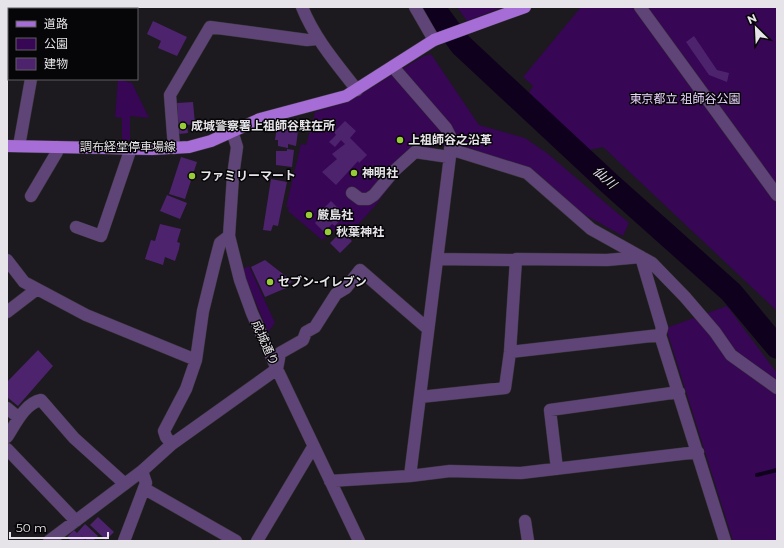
<svg xmlns="http://www.w3.org/2000/svg" width="784" height="548" font-family="Montserrat,'Noto Sans JP',sans-serif">
<style>
.green{fill:#370654}
.lines{fill:none;stroke-linecap:round;stroke-linejoin:round}
.stream{stroke:#0f001e;stroke-width:4}
.river{stroke:#0f001e;stroke-width:23}
.building{fill:#4e236e}
.minor-casing{stroke:#38353b;stroke-width:13}
.major-casing{stroke:#38353b;stroke-width:13}
.minor{stroke:#5f4577;stroke-width:12}
.major{stroke:#a56dd5;stroke-width:12}
.poi-dot{fill:#97cc38;stroke:#060507;stroke-width:1.5}
.labels{text-anchor:middle;stroke-width:3;stroke-linejoin:round;paint-order:stroke}
.park-label{font-size:12px;fill:#e8d3fe;stroke:#060507}
.poi-label{font-size:12px;font-weight:bold;fill:#e6e4e8;stroke:#060507;text-anchor:start}
.street-label{font-size:12px;fill:#e6e4e8;stroke:#060507}
.water-label{font-size:13px;font-style:italic;fill:#e4d9ef;stroke:#060507}
</style>
<rect width="100%" height="100%" fill="#1c191f"/>
<path class="green" d="M457 7H503L467 21Z
M581 7H777V311L603 147 589 150 525 100 533 86 523 77Z
M431 54 479 125 525 138 547 153 629 223 623 236 576 210 535 172 470 148 440 145 431 147 410 160 375 206 354 229 344 224 322 240 288 211 289 207H286L301 144 306 145 315 112 349 101 422 57Z
M118 79 132 83 149 118 130 116V140L122 141V118L115 117Z
M249 266 275 323 268 332 242 269Z
M727 306 777 373V541H733L666 328Z"/>
<g class="lines">
<path class="stream" d="M757 475 777 470"/>
<path class="river" d="M433 7 461 45 609 183 731 292 777 347"/>
</g>
<path class="building" d="M153 21 187 37 177 56 158 48 161 41 147 34Z
M694 36 717 70 729 73 727 82 709 75 686 42Z
M193 102 195 124 187 125 188 133 179 134 177 103Z
M293 119 297 120 295 130 298 131 296 146 288 144V148L278 146V140H275L277 126 281 127 284 122 286 128 287 121Z
M345 121 356 131 350 138 367 155 359 163 358 161 336 185 322 172 337 159 332 154 345 144 341 140 335 147 329 142 336 135 334 132Z
M287 149 294 150 292 167 276 165V151H287Z
M181 157 197 162 185 199 169 194Z
M271 179 287 182 278 226 273 225 271 231 263 230Z
M167 195 187 203 180 219 160 211Z
M331 201 345 215 335 226 332 224 324 232 315 223 323 215 320 212Z
M160 224 181 229 177 242 180 243 179 249 175 261 165 257 163 265 145 259 151 240 155 241Z
M342 231 352 241 340 253 330 243Z
M265 260 292 281 286 288 265 297 251 267Z
M38 350 53 366 18 406 7 397V382Z
M98 517 114 532 106 540 90 525Z
M85 524 98 536 93 541H87L80 534 86 541H71L67 537 74 530 77 533Z"/>
<g class="lines">
<defs>
<path id="minor" d="M20 7 21 9
M112 7 113 9
M302 7C315 39 336 63 357 90
M415 7 434 40
M640 7 777 195
M393 67 446 128 452 140 410 476
M232 131 237 147 233 176 229 236 240 280 252 313 277 369 359 541
M19 146 31 79
M174 148 170 95 210 27 307 40 317 39
M450 149 527 173 591 229 652 263 685 297 715 332 731 355 777 388
M352 193 360 199H368L374 195 394 171 415 152 449 157
M31 196 57 152V147
M76 227 101 236 131 148
M437 259 516 260
M7 260 24 282 86 315 196 360
M7 312 37 289
M510 352 660 335 725 541
M420 397 505 388 510 352 516 259 607 260 641 257 662 328 660 335
M7 408 19 418
M7 437C15 425 25 403 41 400L74 438 125 484
M172 444 166 437 164 431 186 389 196 360 203 311 215 262 220 243 229 236
M7 449 76 521
M557 469 550 410 679 392
M330 481 410 476 450 471 521 473 698 452
M145 489 236 541
M525 521 528 541
M49 541 142 471 172 444 277 369 280 353 303 340 306 332 315 327 336 294 346 288 360 270 428 329
M124 541 146 483 142 471
M257 541 313 447"/>
<path id="major" d="M7 146 152 149 189 147 211 141 260 119 346 96 434 40 525 7"/>
</defs>
<use href="#minor" class="minor-casing"/>
<use href="#major" class="major-casing"/>
<use href="#minor" class="minor"/>
<use href="#major" class="major"/>
</g>
<g class="poi-dot">
<circle cx="183" cy="126" r="4"/>
<circle cx="400" cy="140" r="4"/>
<circle cx="354" cy="173" r="4"/>
<circle cx="192" cy="176" r="4"/>
<circle cx="309" cy="215" r="4"/>
<circle cx="328" cy="232" r="4"/>
<circle cx="270" cy="282" r="4"/>
</g>
<g class="labels">
<g class="park-label">
<text x="685" y="103">東京都立 祖師谷公園</text>
</g>
<g class="poi-label">
<text x="191" y="130">成城警察署上祖師谷駐在所</text>
<text x="408" y="144">上祖師谷之沿革</text>
<text x="362" y="177">神明社</text>
<text x="200" y="180">ファミリーマート</text>
<text x="317" y="219">厳島社</text>
<text x="336" y="236">秋葉神社</text>
<text x="278" y="286">セブン-イレブン</text>
</g>
<g class="street-label">
<text x="128" y="151">調布経堂停車場線</text>
<text transform="translate(265 343) rotate(66)" y="4">成城通り</text>
</g>
<g class="water-label">
<text transform="translate(605 177) rotate(42)" y="5">仙川</text>
</g>
</g>
<rect width="784" height="548" fill="none" stroke="#e6e4e8" stroke-width="16"/>
<rect x="8" y="8" width="130" height="72" fill="#060507" stroke="#605e61"/>
<rect x="16" y="21" width="20" height="6" fill="#a56dd5" stroke="#605e61"/>
<text x="44" y="28" font-size="12" fill="#e6e4e8">道路</text>
<rect x="16" y="38" width="20" height="12" fill="#370654" stroke="#605e61"/>
<text x="44" y="48" font-size="12" fill="#e6e4e8">公園</text>
<rect x="16" y="58" width="20" height="12" fill="#4e236e" stroke="#605e61"/>
<text x="44" y="68" font-size="12" fill="#e6e4e8">建物</text>
<g transform="translate(756 28) rotate(336)" stroke="#060507" stroke-width="3" paint-order="stroke">
<path d="M0-3L7 15L0 10L-7 15Z" fill="#e6e4e8"/>
<text y="-6" font-size="11" font-weight="bold" text-anchor="middle" fill="#e6e4e8">N</text>
</g>
<path d="M10 532v6h98v-6" fill="none" stroke="#e6e4e8" stroke-width="2"/>
<text x="16" y="532" font-size="12" fill="#e6e4e8" stroke="#060507" stroke-width="3" paint-order="stroke">50 m</text>
</svg>
